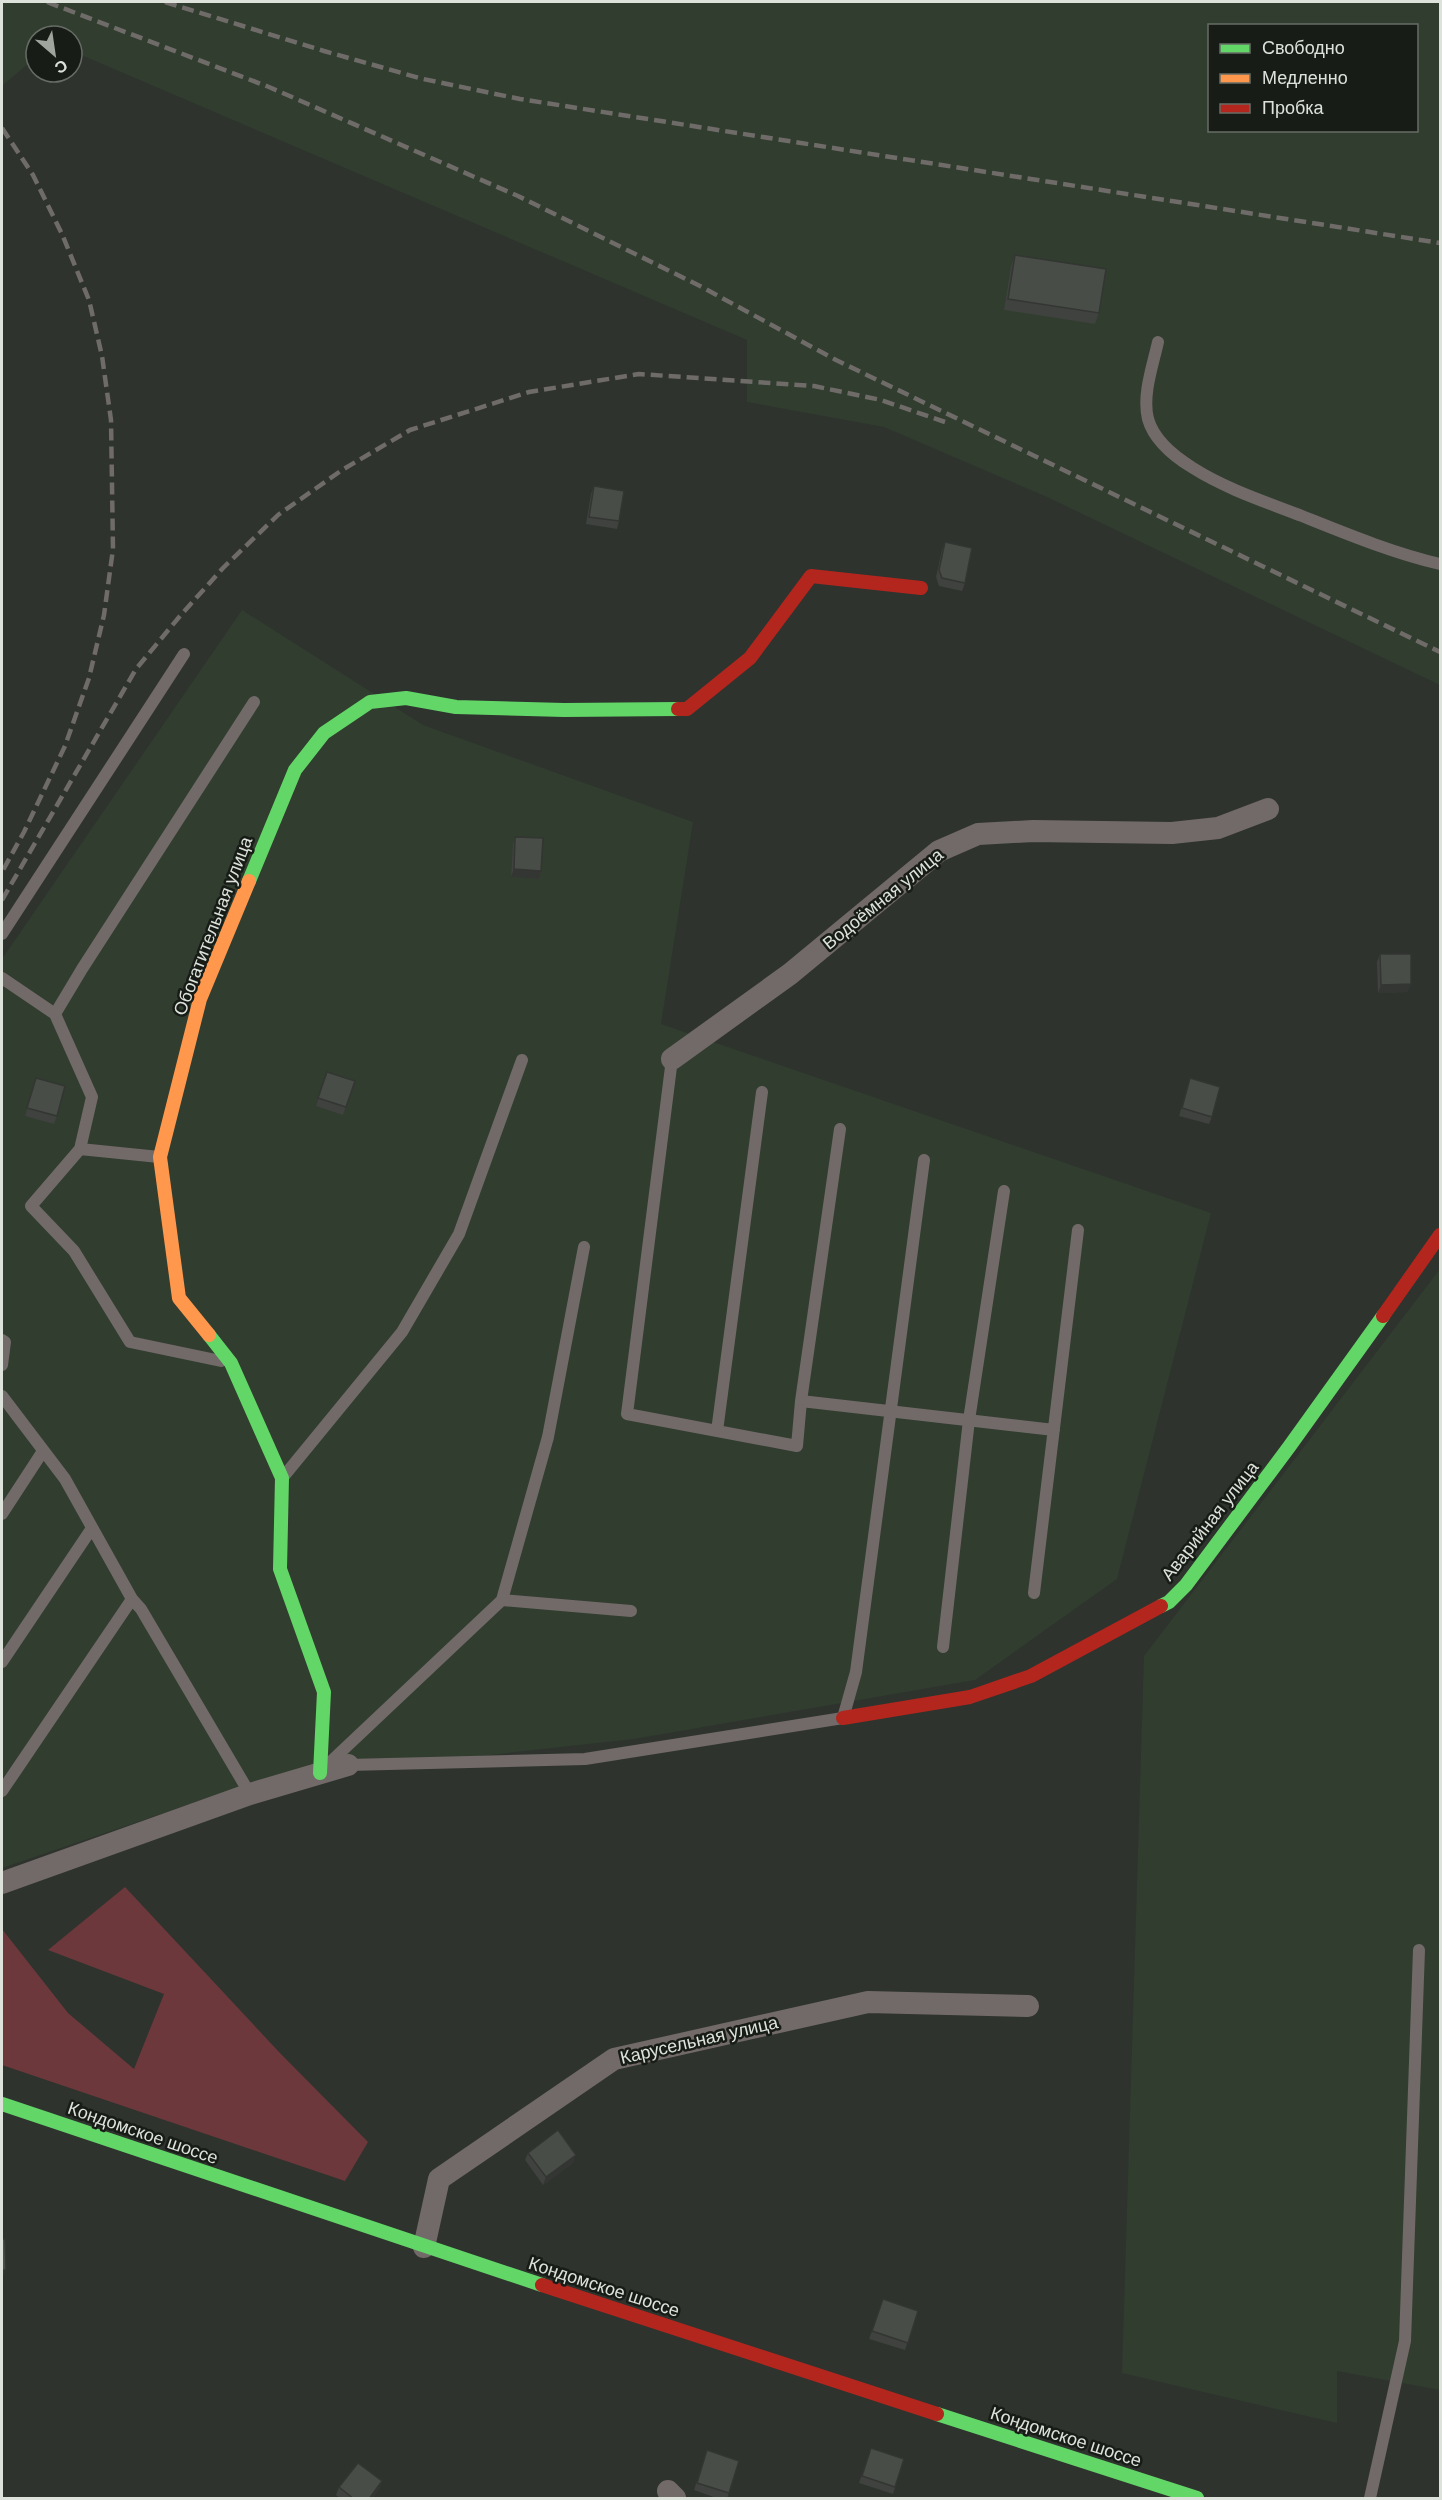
<svg xmlns="http://www.w3.org/2000/svg" width="1442" height="2500" font-family="'DM Sans',sans-serif">
<style>
.built{fill:#313d2e;fill-rule:evenodd}
.green{fill:#6c383b}
.lines{fill:none;stroke-linecap:round;stroke-linejoin:round}
.lane{stroke:#726a69;stroke-width:12}
.street{stroke:#726a69;stroke-width:22}
.fast{stroke:#63d668;stroke-width:14}
.slow{stroke:#ff974d;stroke-width:14}
.jam{stroke:#b3261e;stroke-width:14}
.rail{stroke:#6f6b69;stroke-width:4.5;stroke-dasharray:12 6;stroke-linecap:butt}
.wall{fill:#3f423e}
.shaded-wall{fill:#333632}
.building{fill:#494d48;stroke:#333632;stroke-width:1.5}
.labels{text-anchor:middle;stroke-width:5;stroke-linejoin:round;paint-order:stroke}
.street-label{font-size:18px;fill:#dde3db;stroke:#181c17}
</style>
<rect width="100%" height="100%" fill="#2e332e"/>
<path class="built" d="M2 2H1440V685L1047 497 884 427 747 402V340L72 51V36H36V57L2 86ZM1210 26H1416V130H1210Z
M242 610 423 725 693 822 661 1024 1211 1213 1117 1579 975 1680 634 1739 261 1780 2 1868V959Z
M1440 1269V2390L1337 2371V2423L1122 2373 1144 1656Z"/>
<path class="green" d="M125 1887 279 2052 368 2142 345 2181 2 2065V1929L68 2013 134 2069 164 1994 48 1950Z"/>
<g class="lines">
<path class="lane" d="M1158 342C1153 365 1142 395 1148 419 1154 440 1175 457 1193 468 1226 489 1266 502 1302 516 1347 534 1393 553 1440 564
M2 934 184 654
M2 978 55 1014
M672 1059 627 1414 797 1446 801 1401 1054 1430
M80 1149 159 1157
M2 1340 5 1342 2 1365
M221 1361 130 1342 74 1251 31 1206 80 1149 92 1097 55 1014 82 969 254 702
M2 1396 65 1479 132 1599
M801 1401 840 1129
M717 1431 762 1092
M284 1476 402 1332 459 1234 522 1060
M2 1514 43 1451
M1034 1593 1078 1230
M502 1600 631 1611
M943 1647 969 1420 1004 1191
M2 1662 92 1528
M348 1765 585 1759 843 1718 856 1672 924 1160
M326 1766 502 1600 548 1437 584 1247
M2 1791 132 1599 141 1609 250 1794
M1370 2498 1405 2341 1419 1950"/>
<path class="street" d="M672 1059 790 974 939 851 978 834 1033 831 1172 833 1218 828 1268 809
M2 1883 250 1794 348 1765
M424 2247 439 2179 614 2059 868 2002 1028 2006
M668 2491 675 2498"/>
<path class="fast" d="M249 881 295 770 324 733 370 702 406 698 456 707 564 710 678 709
M209 1335 231 1363 282 1478 280 1569 324 1692 320 1773
M1161 1606 1169 1602 1186 1585 1289 1447 1383 1316
M2 2104 542 2285
M937 2414 1197 2498"/>
<path class="slow" d="M209 1335 179 1298 160 1157 200 999 249 881"/>
<path class="jam" d="M678 709H687L750 658 811 576 921 588
M1383 1316 1440 1235
M843 1718 970 1697 1031 1676 1161 1606
M542 2285 937 2414"/>
<path class="rail" d="M47 2 269 87 518 196 700 286 836 360 1440 652
M165 2 324 51 423 79 520 99 1440 243
M2 128 33 175 62 234 89 300 102 356 111 420 113 549 104 615 89 678 65 746 24 832 2 872
M2 900 136 669 180 616 223 568 278 515 342 470 410 430 529 392 639 374 814 386 881 400 945 422"/>
</g>
<path class="wall" d="M1015 255 1099 313 1095 324 1004 310 1011 266Z
M594 486 619 521 617 529 586 524 591 494Z
M945 542 965 583 962 591 939 586 936 577 942 550Z
M515 837 541 871 539 879 511 877 513 844Z
M1380 954 1408 992 1378 993 1377 962Z
M327 1072 355 1081 343 1115 316 1106Z
M36 1078 57 1116 54 1124 25 1116Z
M1190 1078 1212 1117 1209 1124 1179 1116Z
M528 2153 573 2163 543 2185 525 2160Z
M883 2299 918 2311 905 2350 869 2339Z
M871 2448 904 2459 893 2494 859 2483Z
M707 2450 739 2461 727 2499H719L694 2490Z
M382 2481 379 2489 372 2499H341L336 2495 339 2487Z"/>
<path class="shaded-wall" d="M514 869 541 871 539 879 511 877Z
M1411 984 1408 992 1378 993 1381 985Z
M576 2155 573 2163 543 2185 546 2177Z
M2 2270H6L3 2277H2Z
M382 2481 379 2489 372 2499H369Z"/>
<path class="building" d="M1015 255 1106 269 1099 313 1008 299Z
M594 486 624 491 619 521 589 517Z
M945 542 972 548 965 583 942 578 939 570Z
M515 837 543 838 541 871 514 869Z
M1380 954H1411V984L1381 985Z
M327 1072 355 1081 346 1107 318 1098Z
M36 1078 65 1086 57 1116 27 1108Z
M1190 1078 1220 1087 1212 1117 1182 1108Z
M558 2130 576 2155 546 2177 528 2153Z
M2 2239H5L6 2270H2Z
M883 2299 918 2311 908 2343 872 2331Z
M871 2448 904 2459 895 2487 862 2476Z
M707 2450 739 2461 729 2493 697 2483Z
M358 2463 382 2481 369 2499H354L339 2487Z"/>
<g class="labels">
<g class="street-label">
<text transform="translate(883 899) rotate(-39)" y="6">Водоёмная улица</text>
<text transform="translate(213 926) rotate(-69)" y="6">Обогатительная улица</text>
<text transform="translate(1210 1521) rotate(-52)" y="6">Аварийная улица</text>
<text transform="translate(699 2040) rotate(-13)" y="6">Карусельная улица</text>
<text transform="translate(143 2133) rotate(19)" y="6">Кондомское шоссе</text>
<text transform="translate(604 2287) rotate(18)" y="6">Кондомское шоссе</text>
<text transform="translate(1066 2437) rotate(18)" y="6">Кондомское шоссе</text>
</g>
</g>
<rect width="1442" height="2500" fill="none" stroke="#dde3db" stroke-width="6"/>
<rect x="1208" y="24" width="210" height="108" fill="#181c17" stroke="#676c65" stroke-width="1.5"/>
<rect x="1220" y="44" width="30" height="9" fill="#63d668" stroke="#676c65" stroke-width="1.5"/>
<text x="1262" y="54" font-size="18" fill="#dde3db">Свободно</text>
<rect x="1220" y="74" width="30" height="9" fill="#ff974d" stroke="#676c65" stroke-width="1.5"/>
<text x="1262" y="84" font-size="18" fill="#dde3db">Медленно</text>
<rect x="1220" y="104" width="30" height="9" fill="#b3261e" stroke="#676c65" stroke-width="1.5"/>
<text x="1262" y="114" font-size="18" fill="#dde3db">Пробка</text>
<g transform="translate(54 54) rotate(151)"><circle r="28" fill="#181c17" stroke="#676c65" stroke-width="1.5"/>
<path d="M0-4.5L10 22L0 15L-10 22Z" fill="#a0a59e"/>
<text y="-9" font-size="16" font-weight="bold" text-anchor="middle" fill="#dde3db">С</text>
</g>
</svg>
